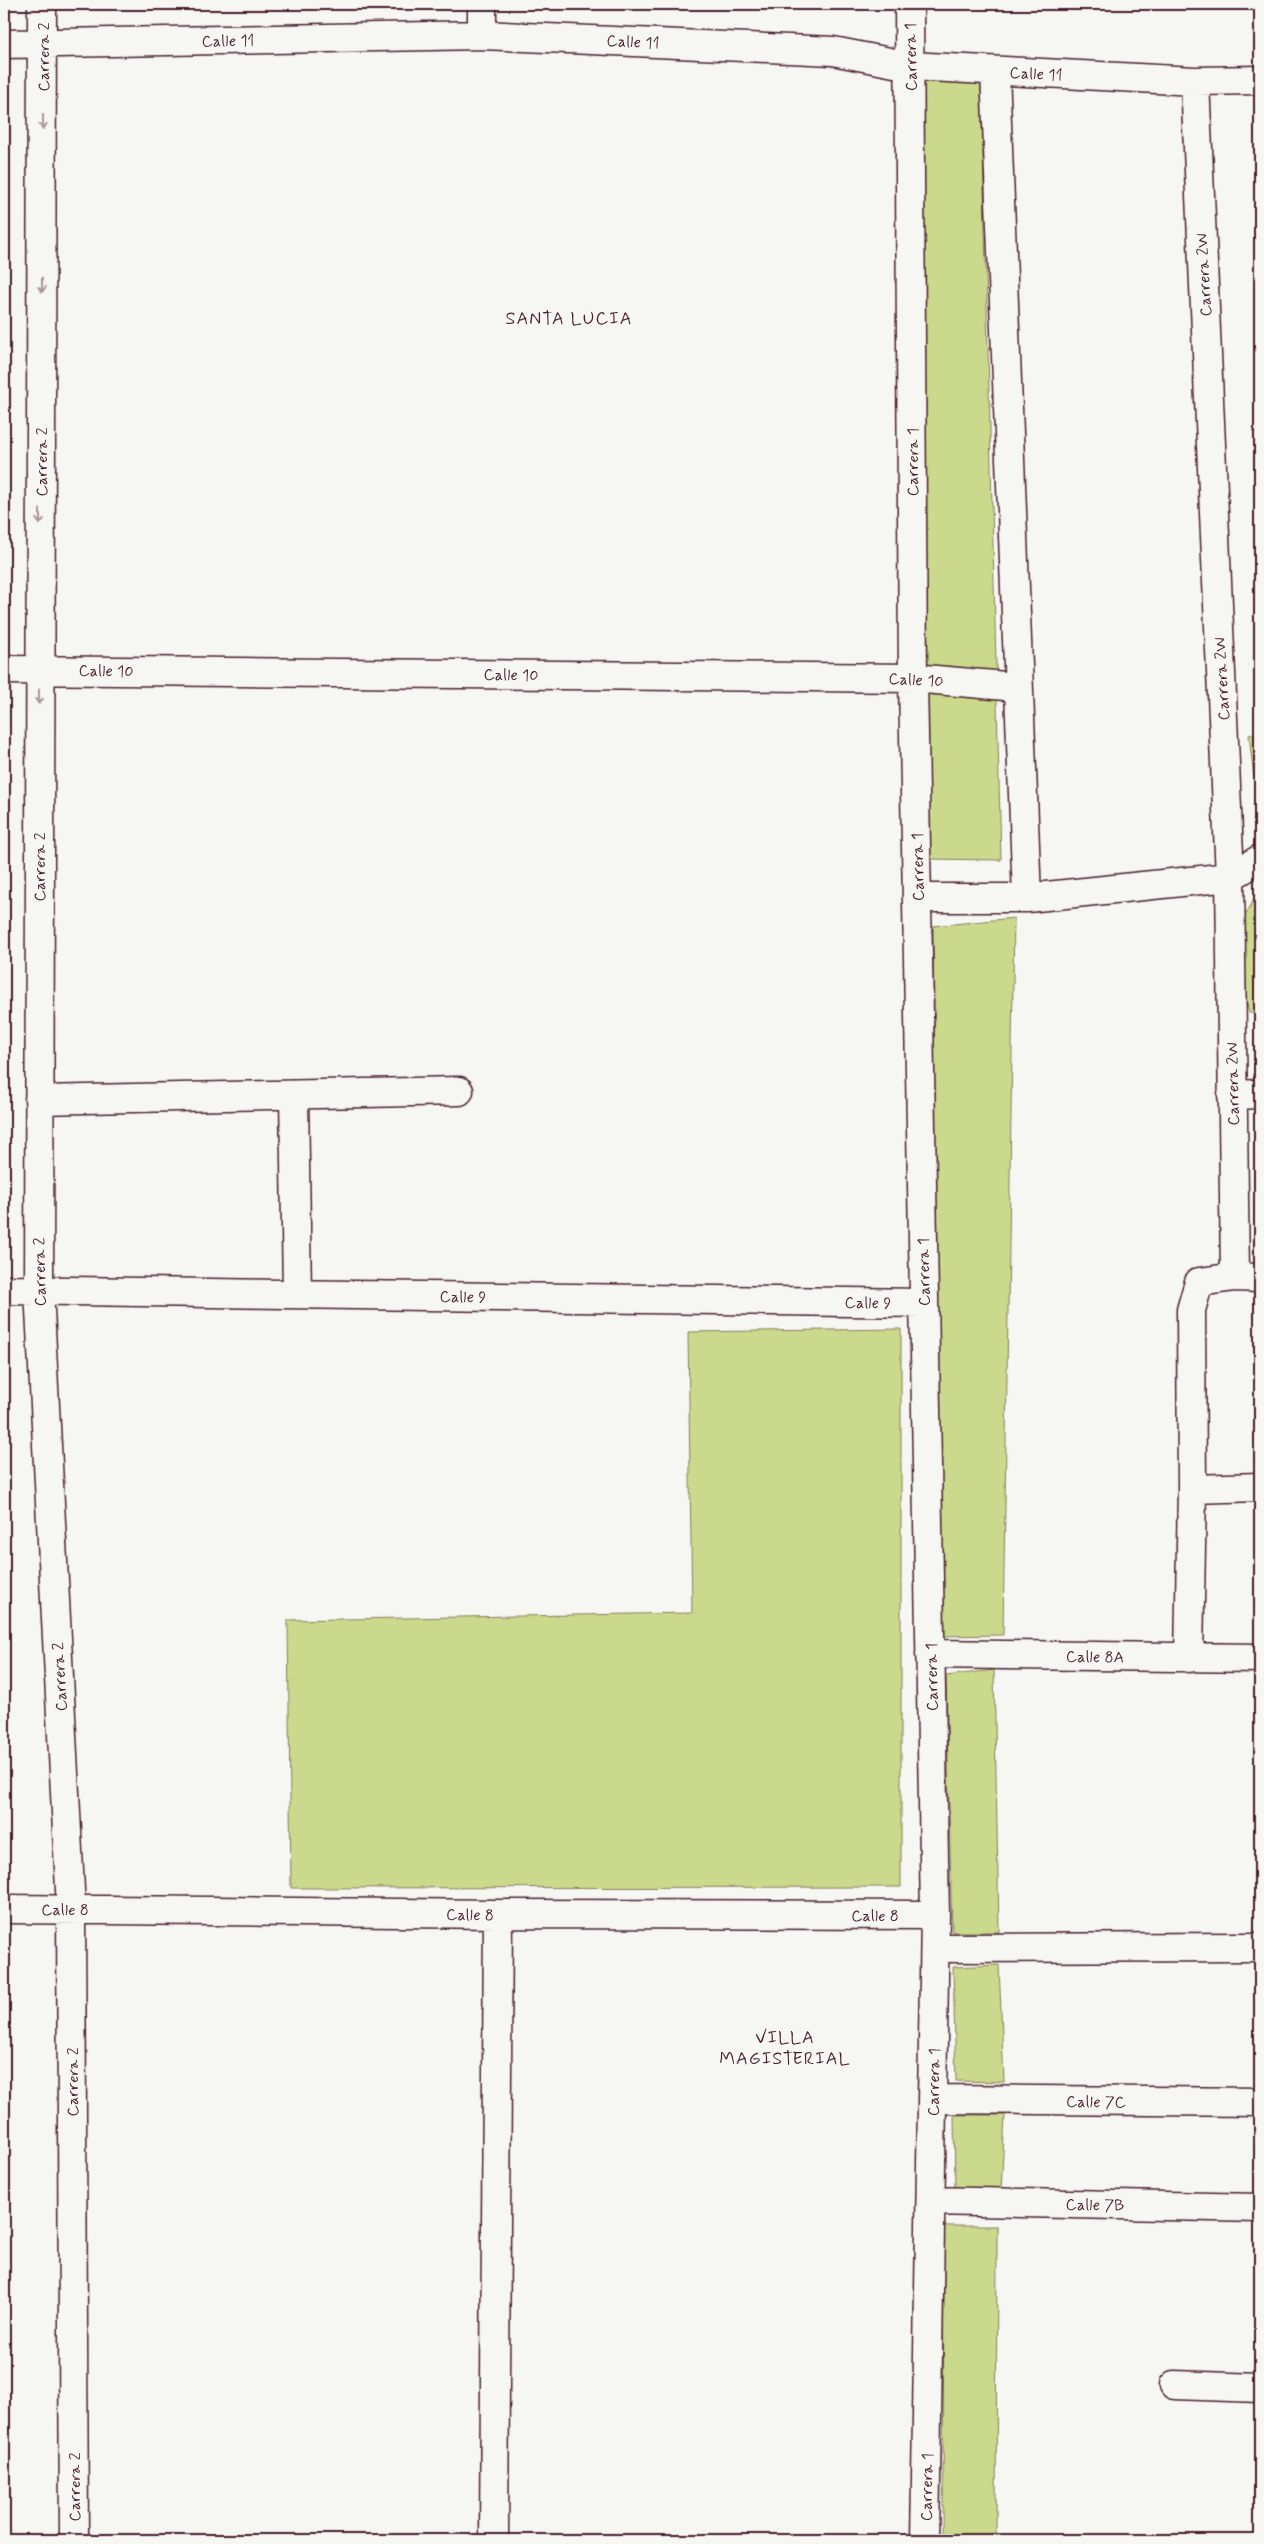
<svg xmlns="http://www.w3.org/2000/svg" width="1264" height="2544" font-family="Mynerve,sans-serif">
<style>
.green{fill:#cbd98c;stroke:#8a7c5c}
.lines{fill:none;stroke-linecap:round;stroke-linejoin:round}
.street-casing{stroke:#4a1f2b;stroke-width:31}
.street{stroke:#f6f6f2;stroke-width:28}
.oneway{stroke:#a99598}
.labels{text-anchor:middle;stroke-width:4;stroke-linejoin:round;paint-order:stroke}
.street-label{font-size:16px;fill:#4a1f2b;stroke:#f6f6f2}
.neighbourhood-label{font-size:18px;letter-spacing:1px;fill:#4a1f2b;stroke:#f6f6f2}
</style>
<rect width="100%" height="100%" fill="#f6f6f2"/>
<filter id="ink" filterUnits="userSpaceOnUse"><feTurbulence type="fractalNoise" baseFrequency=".02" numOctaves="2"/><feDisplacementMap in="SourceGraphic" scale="10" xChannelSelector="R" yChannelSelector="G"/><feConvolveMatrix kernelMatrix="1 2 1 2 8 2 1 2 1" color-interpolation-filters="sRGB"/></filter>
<g filter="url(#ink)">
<path class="green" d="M981 74 1001 860 924 859 921 80Z
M1260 732V831L1249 735Z
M1260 888V1014L1249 1013 1234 937Z
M1014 918 1003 1635 941 1636 933 926Z
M901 1329V1887L291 1888 288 1620 692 1613 688 1332Z
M994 1670 999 1932H952L946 1676Z
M999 1965 1004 2082 956 2081 953 1967Z
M954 2115H1005L1001 2191 955 2193Z
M944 2226H997L996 2540H943Z"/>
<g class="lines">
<defs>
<path id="street" d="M42 4 39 1290 71 1909 74 2540
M482 4V35
M909 4 913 678 935 1915 925 2540
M4 44 482 35 833 51 910 66 1195 81 1260 80
M995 71 1027 898
M1195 81 1230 877 1235 1277
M4 670 913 678 1017 687
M918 898H1027L1230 877 1260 859
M294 1095 297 1294
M1232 1095 1260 1094
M39 1100 459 1091
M4 1290 923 1303
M1192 1489 1260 1487
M930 1654 1260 1658
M1189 1658 1192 1489 1191 1310 1199 1282 1235 1277 1260 1278
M4 1909 498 1914 935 1915
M935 1948 1260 1947
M933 2099 1260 2102
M931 2201 1260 2208
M1174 2385 1260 2388
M494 2540 498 1914"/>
</defs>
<use href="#street" class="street-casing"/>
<use href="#street" class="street"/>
</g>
<defs><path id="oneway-shaft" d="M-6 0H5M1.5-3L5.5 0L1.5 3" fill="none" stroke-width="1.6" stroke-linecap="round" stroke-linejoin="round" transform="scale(1.25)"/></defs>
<g class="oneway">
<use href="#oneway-shaft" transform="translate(43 122) rotate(90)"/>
<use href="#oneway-shaft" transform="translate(42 285) rotate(90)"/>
<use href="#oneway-shaft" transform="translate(40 517) rotate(90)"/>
<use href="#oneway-shaft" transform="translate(39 697) rotate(90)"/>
</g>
</g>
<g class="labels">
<g class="street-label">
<text transform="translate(228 40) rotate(-1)" y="6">Calle 11</text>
<text transform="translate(633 41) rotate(3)" y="6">Calle 11</text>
<text transform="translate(43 57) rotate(-90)" y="6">Carrera 2</text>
<text transform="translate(910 57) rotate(-91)" y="6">Carrera 1</text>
<text transform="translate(1036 73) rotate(3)" y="6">Calle 11</text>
<text transform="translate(1203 275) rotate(-93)" y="6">Carrera 2W</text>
<text transform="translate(41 462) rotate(-90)" y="6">Carrera 2</text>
<text transform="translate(912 462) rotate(-90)" y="6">Carrera 1</text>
<text transform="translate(106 670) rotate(1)" y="6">Calle 10</text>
<text transform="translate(511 674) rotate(1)" y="6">Calle 10</text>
<text transform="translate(916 679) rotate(3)" y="6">Calle 10</text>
<text transform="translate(1221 679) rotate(-93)" y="6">Carrera 2W</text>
<text transform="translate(39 867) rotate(-90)" y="6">Carrera 2</text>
<text transform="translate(917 867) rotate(-91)" y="6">Carrera 1</text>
<text transform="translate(1232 1084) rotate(-91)" y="6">Carrera 2W</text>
<text transform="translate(39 1272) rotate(-91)" y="6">Carrera 2</text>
<text transform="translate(923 1272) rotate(-91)" y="6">Carrera 1</text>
<text transform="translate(463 1296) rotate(1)" y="6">Calle 9</text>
<text transform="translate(868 1302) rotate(1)" y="6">Calle 9</text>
<text transform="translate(1095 1656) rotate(1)" y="6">Calle 8A</text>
<text transform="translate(59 1677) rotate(-93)" y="6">Carrera 2</text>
<text transform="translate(931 1677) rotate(-91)" y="6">Carrera 1</text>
<text x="65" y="1915">Calle 8</text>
<text transform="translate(470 1914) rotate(1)" y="6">Calle 8</text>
<text x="875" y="1921">Calle 8</text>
<text transform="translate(72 2082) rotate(-90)" y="6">Carrera 2</text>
<text transform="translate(933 2082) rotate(-89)" y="6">Carrera 1</text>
<text transform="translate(1096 2101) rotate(1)" y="6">Calle 7C</text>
<text transform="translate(1095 2204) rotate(1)" y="6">Calle 7B</text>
<text transform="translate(74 2487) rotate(-90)" y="6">Carrera 2</text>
<text transform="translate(926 2487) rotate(-89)" y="6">Carrera 1</text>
</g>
<g class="neighbourhood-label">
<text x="569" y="324">SANTA LUCIA</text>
<text x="785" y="2043">VILLA<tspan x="785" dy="21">MAGISTERIAL</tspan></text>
</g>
</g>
<rect width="1264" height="2544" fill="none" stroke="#f6f6f2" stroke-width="20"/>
<rect x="10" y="10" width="1244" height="2524" fill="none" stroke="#4a1f2b" stroke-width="2" filter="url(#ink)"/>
</svg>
